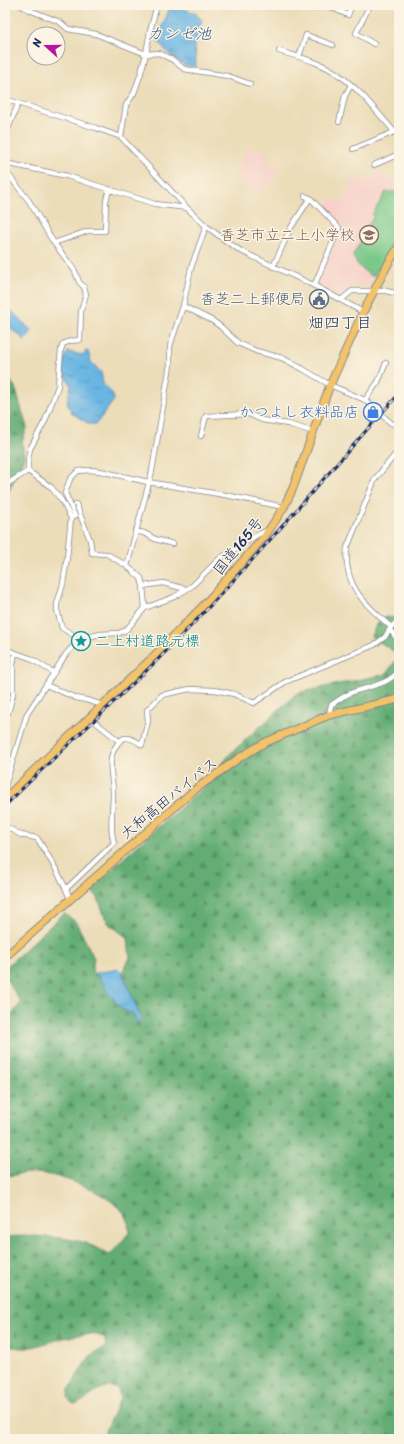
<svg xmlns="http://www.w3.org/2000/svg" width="404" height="1444" font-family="Sriracha,'Klee One',sans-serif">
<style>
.built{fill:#f7d1c9}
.forest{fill:url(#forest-firs);stroke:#3f6e6a}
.pitch{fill:#7ac989;stroke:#4a7c74}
.water{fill:url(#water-ripples);stroke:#4272a0}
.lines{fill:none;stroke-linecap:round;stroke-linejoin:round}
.minor-casing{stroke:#84868c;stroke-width:6}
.trunk-casing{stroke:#84868c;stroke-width:9}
.minor{stroke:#fff;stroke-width:4.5}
.trunk{stroke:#f2c36a;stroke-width:7}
.rail-casing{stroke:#1b2f5e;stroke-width:3}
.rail{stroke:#fcf5e5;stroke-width:1.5;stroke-dasharray:4.5;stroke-linecap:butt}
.labels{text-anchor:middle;stroke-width:3;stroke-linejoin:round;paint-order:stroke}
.education-label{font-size:15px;fill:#785e54;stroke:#fcf5e5;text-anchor:end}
.service-label{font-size:15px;fill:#4e5e75;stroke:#fcf5e5;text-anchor:end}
.shop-label{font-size:15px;fill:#366cbe;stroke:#fcf5e5;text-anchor:end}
.street-label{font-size:15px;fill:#1b2f5e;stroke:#fcf5e5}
.culture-label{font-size:15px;fill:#0d838f;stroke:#fcf5e5;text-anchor:start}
.water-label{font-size:16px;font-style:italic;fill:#335886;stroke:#fcf5e5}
.neighbourhood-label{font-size:16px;fill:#1b2f5e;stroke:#fcf5e5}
</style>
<defs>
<pattern id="forest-firs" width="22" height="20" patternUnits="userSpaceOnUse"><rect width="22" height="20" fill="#63ad75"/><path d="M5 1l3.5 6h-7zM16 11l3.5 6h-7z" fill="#518d63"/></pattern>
<pattern id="water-ripples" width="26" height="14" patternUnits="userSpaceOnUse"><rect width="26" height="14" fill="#6ab6e3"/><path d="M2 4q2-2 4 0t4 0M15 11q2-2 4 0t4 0" fill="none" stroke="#5694bb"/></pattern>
</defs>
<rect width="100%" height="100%" fill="#fcf5e5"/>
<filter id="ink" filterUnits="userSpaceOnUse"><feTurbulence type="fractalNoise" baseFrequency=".025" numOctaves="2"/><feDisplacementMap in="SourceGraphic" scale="8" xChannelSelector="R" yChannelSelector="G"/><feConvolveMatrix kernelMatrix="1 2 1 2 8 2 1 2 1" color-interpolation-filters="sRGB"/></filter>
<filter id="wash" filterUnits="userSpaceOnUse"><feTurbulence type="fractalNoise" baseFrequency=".012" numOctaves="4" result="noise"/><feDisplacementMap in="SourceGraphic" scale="16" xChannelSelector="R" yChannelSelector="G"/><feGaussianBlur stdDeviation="0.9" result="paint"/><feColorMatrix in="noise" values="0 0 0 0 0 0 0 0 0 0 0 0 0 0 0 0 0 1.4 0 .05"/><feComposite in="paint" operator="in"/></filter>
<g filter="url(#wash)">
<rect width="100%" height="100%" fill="#ecddb9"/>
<path class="built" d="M247 147 270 153 267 163 279 168 272 185 265 183 260 195 248 190 249 186 236 180Z
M375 171 399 185V242L369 286 353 285 343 298 317 284 342 228 326 210 329 198 343 203 352 178 368 182Z"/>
<path class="forest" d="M5 373 15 387 27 428 22 442 24 457 5 501Z
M385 617 399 618V655L371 636 376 625Z
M399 656V1439H103L105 1431 120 1398 118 1389C98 1380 92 1402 73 1404L68 1398 69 1390 80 1370 91 1355 106 1347 105 1338C84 1327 50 1344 27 1348 20 1349 12 1346 5 1345V1237C27 1235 68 1236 88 1244 96 1247 103 1252 110 1255L129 1233C128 1229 129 1222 127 1218 116 1195 60 1174 36 1173 26 1172 15 1176 5 1176V1016L9 1018 21 1003 5 977V968L64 913 76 922 94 958 92 971 103 982 108 993 122 1009 133 1014 139 1024 140 1016 122 972 130 958 128 938 109 924 105 917 97 896 89 890 140 843 204 787 230 754 297 693 386 674Z"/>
<path class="pitch" d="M386 192H399V238L375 275 372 276C362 270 357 266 353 255L361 241 360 238 374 216 372 215Z"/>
<path class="water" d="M171 5 195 13 202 20 195 43 196 67 184 65 170 55 157 40Z
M5 304 32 331 25 340 5 324Z
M86 351H88L91 362 101 372 103 384 112 393 114 400 96 424H89L72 413 67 403 71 385C62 371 60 368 68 352L82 355Z
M119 969 122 972 140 1016 139 1025 133 1014 122 1009 108 993 103 982 95 973Z"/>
</g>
<g filter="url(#ink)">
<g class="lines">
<defs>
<path id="minor" d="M20 5 32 11 60 22 68 29 96 34 146 54 159 53 173 60 184 69 228 76 250 84
M308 5 315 8 323 5
M326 5 348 15 352 5
M370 5 356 33 374 44
M279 51C298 57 322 62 339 75 362 91 380 116 399 137
M299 57 306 35 333 45
M5 99 96 128 121 137 187 208 206 226 226 241 241 251 315 286 363 312
M339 122 345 96 351 85
M5 131 8 129 18 104
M121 137 126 105 134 93 140 76 146 54 150 31 157 5
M353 149 394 132
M5 163 67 176 155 204 187 208
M5 164 8 174 29 201 54 243 88 231H105L106 201 109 189
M374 165 399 154
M305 196 310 198 339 228 314 286
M54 243 75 271 79 282 84 287 86 294 81 311 80 340 70 341 63 344 61 350 58 386 45 421 30 449 28 459V471L51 487 62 501 71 518 67 558 63 584 57 604V610L62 628 80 639
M273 267 290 229 310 198
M341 300 352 291H386L399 294
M183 306 213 321 221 327 238 343 256 351 282 358 303 369 330 385 365 400 391 423 399 426
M365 400 378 382 386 363
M201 436 206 416 249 414 262 420 288 424 314 432
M5 487 10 482 28 471
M76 504 90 540 92 553 107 554 127 566
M71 518 75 516 65 493 70 479 78 471 89 470 100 471 148 482 225 495 284 507
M135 531 144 533 155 539 173 544
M143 586 145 608
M186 589 163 583 143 586 141 578 127 566 152 471 170 365V346L183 306 191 268 206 226
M391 627C365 604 343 586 347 548L375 479 399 450
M390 630 399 641
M5 648 10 651 30 658 54 673
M46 685 76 698 86 700 103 705
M8 713 13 695V665L15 653
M329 715 331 705C338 700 345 695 353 692 370 686 387 685 399 671
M90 717 94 721 119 741
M5 786 27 714 66 654 80 639 100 634 119 633 126 630 145 608 174 597 192 586 219 559 257 535 268 530
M5 826 21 835 37 838C50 858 62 878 70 899
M66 889 114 843C109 828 113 809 113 794 113 777 106 761 116 746 118 743 121 739 125 738 131 737 138 742 142 745L148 721 147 710 162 695 190 689 215 690 234 694 254 703 285 682 374 645 385 637 391 627 399 620"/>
<path id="trunk" d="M5 798 151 659 203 606 265 536 284 507 293 488 330 385 363 312 388 264 399 246
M5 957 193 791 239 758 264 743 329 715 399 699"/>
</defs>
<use href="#minor" class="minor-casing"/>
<use href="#trunk" class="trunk-casing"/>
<use href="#minor" class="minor"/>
<use href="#trunk" class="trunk"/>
<defs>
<path id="rail" d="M5 806C64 746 129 691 187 630 261 554 328 472 399 394"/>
</defs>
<use href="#rail" class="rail-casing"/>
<use href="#rail" class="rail"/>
</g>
</g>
<defs>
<symbol id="school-ring" viewBox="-11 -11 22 22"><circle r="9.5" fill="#fcf5e5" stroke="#8d6e63" stroke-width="1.5"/><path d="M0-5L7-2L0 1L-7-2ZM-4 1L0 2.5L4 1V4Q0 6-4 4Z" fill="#8d6e63"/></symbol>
<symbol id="civic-ring" viewBox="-11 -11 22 22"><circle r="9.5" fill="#fcf5e5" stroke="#5c6f8a" stroke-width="1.5"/><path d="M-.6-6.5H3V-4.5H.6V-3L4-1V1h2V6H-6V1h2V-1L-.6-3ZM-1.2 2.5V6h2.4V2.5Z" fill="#5c6f8a"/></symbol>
<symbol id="shop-ring" viewBox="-11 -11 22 22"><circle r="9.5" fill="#fcf5e5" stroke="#3f7fe0" stroke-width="1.5"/><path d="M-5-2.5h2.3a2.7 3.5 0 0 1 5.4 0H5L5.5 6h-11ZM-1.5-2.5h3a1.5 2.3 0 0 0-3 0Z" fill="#3f7fe0"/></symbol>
<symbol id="sight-ring" viewBox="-11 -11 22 22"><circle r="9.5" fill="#fcf5e5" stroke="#0f9aa8" stroke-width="1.5"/><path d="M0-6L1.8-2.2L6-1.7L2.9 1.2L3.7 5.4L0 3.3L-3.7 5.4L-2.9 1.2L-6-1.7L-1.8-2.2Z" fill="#0f9aa8"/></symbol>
</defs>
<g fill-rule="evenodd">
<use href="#school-ring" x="358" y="224" width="22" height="22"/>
<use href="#civic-ring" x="308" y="288" width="22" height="22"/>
<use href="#shop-ring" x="362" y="401" width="22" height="22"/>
<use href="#sight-ring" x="70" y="630" width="22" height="22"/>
</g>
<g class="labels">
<g class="education-label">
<text x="355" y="240">香芝市立二上小学校</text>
</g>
<g class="service-label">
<text x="305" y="304">香芝二上郵便局</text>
</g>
<g class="shop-label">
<text x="359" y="417">かつよし衣料品店</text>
</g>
<g class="street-label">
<text transform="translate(238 546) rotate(-51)" y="5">国道165号</text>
<text transform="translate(169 798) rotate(-39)" y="5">大和高田バイパス</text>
</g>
<g class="culture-label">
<text x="95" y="646">二上村道路元標</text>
</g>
<g class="water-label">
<text x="179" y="39">カンゼ池</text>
</g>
<g class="neighbourhood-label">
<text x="340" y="328">畑四丁目</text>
</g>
</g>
<rect width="404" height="1444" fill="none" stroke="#fcf5e5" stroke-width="20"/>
<g transform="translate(46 46) rotate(291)"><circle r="19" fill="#fcf5e5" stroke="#a2a6af"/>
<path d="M0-3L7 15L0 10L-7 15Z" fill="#b5179e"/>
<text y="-6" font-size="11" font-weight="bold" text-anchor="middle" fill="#1b2f5e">N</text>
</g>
</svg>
